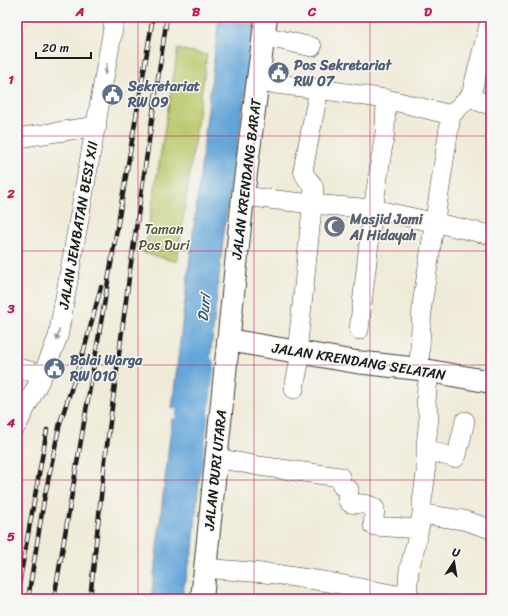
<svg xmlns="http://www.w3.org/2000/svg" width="508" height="616" font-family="Sriracha,sans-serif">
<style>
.green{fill:#bac86a;stroke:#6b7243}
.water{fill:#64a5d8;stroke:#40607a}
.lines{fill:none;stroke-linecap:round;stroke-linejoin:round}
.river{stroke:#64a5d8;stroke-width:33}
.minor-casing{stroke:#3c3b38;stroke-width:20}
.tertiary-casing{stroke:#3c3b38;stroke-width:24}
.minor{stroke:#fff;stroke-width:19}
.tertiary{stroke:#fff;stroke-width:22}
.rail-casing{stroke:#1c1c1c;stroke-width:4.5}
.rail{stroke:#f6f6f2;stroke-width:3;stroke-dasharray:9;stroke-linecap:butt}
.oneway{fill:#999}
.grid{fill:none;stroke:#c2185b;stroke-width:1;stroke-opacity:0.55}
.labels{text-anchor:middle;stroke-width:3;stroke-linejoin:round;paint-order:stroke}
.service-label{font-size:14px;font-weight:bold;fill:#4e5e75;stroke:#f6f6f2;text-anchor:start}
.street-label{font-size:14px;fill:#1c1c1c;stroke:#f6f6f2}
.worship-label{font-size:14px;font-weight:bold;fill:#5b616d;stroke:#f6f6f2;text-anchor:start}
.park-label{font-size:14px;fill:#535837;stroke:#f6f6f2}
.water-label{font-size:15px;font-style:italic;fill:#3c5a71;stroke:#f6f6f2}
.neatline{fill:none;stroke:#c2185b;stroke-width:1.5}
.grid-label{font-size:13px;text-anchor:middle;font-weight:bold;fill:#c2185b}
</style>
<rect width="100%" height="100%" fill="#f6f6f2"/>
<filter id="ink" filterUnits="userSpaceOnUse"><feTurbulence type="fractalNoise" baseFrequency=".025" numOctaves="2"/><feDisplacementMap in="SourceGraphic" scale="8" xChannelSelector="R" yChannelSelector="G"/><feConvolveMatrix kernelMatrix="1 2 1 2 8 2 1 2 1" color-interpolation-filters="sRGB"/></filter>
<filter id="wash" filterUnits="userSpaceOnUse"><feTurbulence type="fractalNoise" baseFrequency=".012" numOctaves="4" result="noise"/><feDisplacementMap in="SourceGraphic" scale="16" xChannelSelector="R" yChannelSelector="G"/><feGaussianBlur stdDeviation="0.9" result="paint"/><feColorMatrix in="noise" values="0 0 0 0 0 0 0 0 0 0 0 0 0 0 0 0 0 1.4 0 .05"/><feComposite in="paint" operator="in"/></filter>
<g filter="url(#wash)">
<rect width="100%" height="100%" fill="#f0ebd8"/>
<path class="green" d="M178 49 207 55 177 262 144 253Z"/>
<path class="water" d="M219 17H255L247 83 225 222 204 413 172 408Z
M172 419 204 424 193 548 181 599H151Z"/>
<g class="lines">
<path class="river" d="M186 466 198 367"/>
</g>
</g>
<g filter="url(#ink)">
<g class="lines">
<defs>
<path id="minor" d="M264 36 312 47
M258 82 319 89 386 99 451 115
M471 95 480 102 491 105
M17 138 97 126
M243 196 312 204 373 209 491 235
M359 330 373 209 385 132 386 99
M297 353 314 189C312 180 305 181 303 170L319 89
M17 368 43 374
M419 369 422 305 451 115 471 95 491 17
M294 389 301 353
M17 425 43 374 58 337 115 17
M427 450 455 458 457 455 465 421
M216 458 259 466 340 477 342 486 349 490 347 499 350 503C358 504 370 503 375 509L373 525 375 526 419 529
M422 514 463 520 491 529
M205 568 274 574 329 582 407 597 412 599
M407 597 409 570 416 543 422 514V501L426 473V446L429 417 426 403 427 387 430 371"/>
<path id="tertiary" d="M228 340 356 362 419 369 491 382
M202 599 243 196 266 17"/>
</defs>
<use href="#minor" class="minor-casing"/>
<use href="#tertiary" class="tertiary-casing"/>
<use href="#minor" class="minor"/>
<use href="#tertiary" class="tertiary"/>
<defs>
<path id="rail" d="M17 595 47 430
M28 599 44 500 60 423 84 350 101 287
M54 599 153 17
M90 599 104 468 130 270 167 17"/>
</defs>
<use href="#rail" class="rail-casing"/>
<use href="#rail" class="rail"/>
</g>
<defs><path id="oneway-solid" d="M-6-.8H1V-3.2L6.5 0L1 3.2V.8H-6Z"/></defs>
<g class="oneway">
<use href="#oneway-solid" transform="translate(106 69) rotate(100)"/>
<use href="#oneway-solid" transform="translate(58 335) rotate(104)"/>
</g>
</g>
<path class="grid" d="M138 17V599M254 17V599M370 17V599M17 136H491M17 251H491M17 365H491M17 480H491"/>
<defs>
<symbol id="civic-disc" viewBox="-11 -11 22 22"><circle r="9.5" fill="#5c6f8a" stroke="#f6f6f2"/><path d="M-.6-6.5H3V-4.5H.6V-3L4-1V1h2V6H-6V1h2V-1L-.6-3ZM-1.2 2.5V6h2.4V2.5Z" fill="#fff"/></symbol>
<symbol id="mosque-disc" viewBox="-11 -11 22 22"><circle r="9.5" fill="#6b7280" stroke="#f6f6f2"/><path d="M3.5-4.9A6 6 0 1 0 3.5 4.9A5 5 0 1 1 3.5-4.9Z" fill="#fff"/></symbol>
</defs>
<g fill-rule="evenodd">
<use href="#civic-disc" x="266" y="60" width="25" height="25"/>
<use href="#civic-disc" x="100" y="82" width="25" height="25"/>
<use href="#mosque-disc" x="322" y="214" width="25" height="25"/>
<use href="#civic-disc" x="42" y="356" width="25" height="25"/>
</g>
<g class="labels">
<g class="service-label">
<text x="294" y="70">Pos Sekretariat<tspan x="294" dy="16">RW 07</tspan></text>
<text x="128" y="91">Sekretariat<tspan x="128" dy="16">RW 09</tspan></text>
<text x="70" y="365">Balai Warga<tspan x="70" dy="16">RW 010</tspan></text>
</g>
<g class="street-label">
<text transform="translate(246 179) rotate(-83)" y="5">JALAN KRENDANG BARAT</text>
<text transform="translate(78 225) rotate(-80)" y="5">JALAN JEMBATAN BESI XII</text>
<text transform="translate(359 361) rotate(9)" y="5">JALAN KRENDANG SELATAN</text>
<text transform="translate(215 470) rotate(-84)" y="5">JALAN DURI UTARA</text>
</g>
<g class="worship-label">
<text x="350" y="224">Masjid Jami<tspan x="350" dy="16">Al Hidayah</tspan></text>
</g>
<g class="park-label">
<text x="164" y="234">Taman<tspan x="164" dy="16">Pos Duri</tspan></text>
</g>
<g class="water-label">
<text transform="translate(204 308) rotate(-84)" y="5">Duri</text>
</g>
</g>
<rect width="508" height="616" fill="none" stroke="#f6f6f2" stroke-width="44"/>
<g transform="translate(454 562) rotate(12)" stroke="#f6f6f2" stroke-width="3" paint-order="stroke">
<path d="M0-3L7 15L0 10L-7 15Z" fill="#1c1c1c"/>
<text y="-6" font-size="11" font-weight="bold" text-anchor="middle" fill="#1c1c1c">U</text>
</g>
<path d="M36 52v6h55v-6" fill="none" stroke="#1c1c1c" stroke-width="2"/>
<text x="42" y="52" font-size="12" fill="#1c1c1c" stroke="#f6f6f2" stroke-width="3" paint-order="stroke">20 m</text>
<rect x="22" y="22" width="464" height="572" class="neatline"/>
<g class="grid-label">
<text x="80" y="16">A</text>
<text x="196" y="16">B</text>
<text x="312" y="16">C</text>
<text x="428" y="16">D</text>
<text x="11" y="84">1</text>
<text x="11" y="198">2</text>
<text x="11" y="313">3</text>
<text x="11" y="427">4</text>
<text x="11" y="541">5</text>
</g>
</svg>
